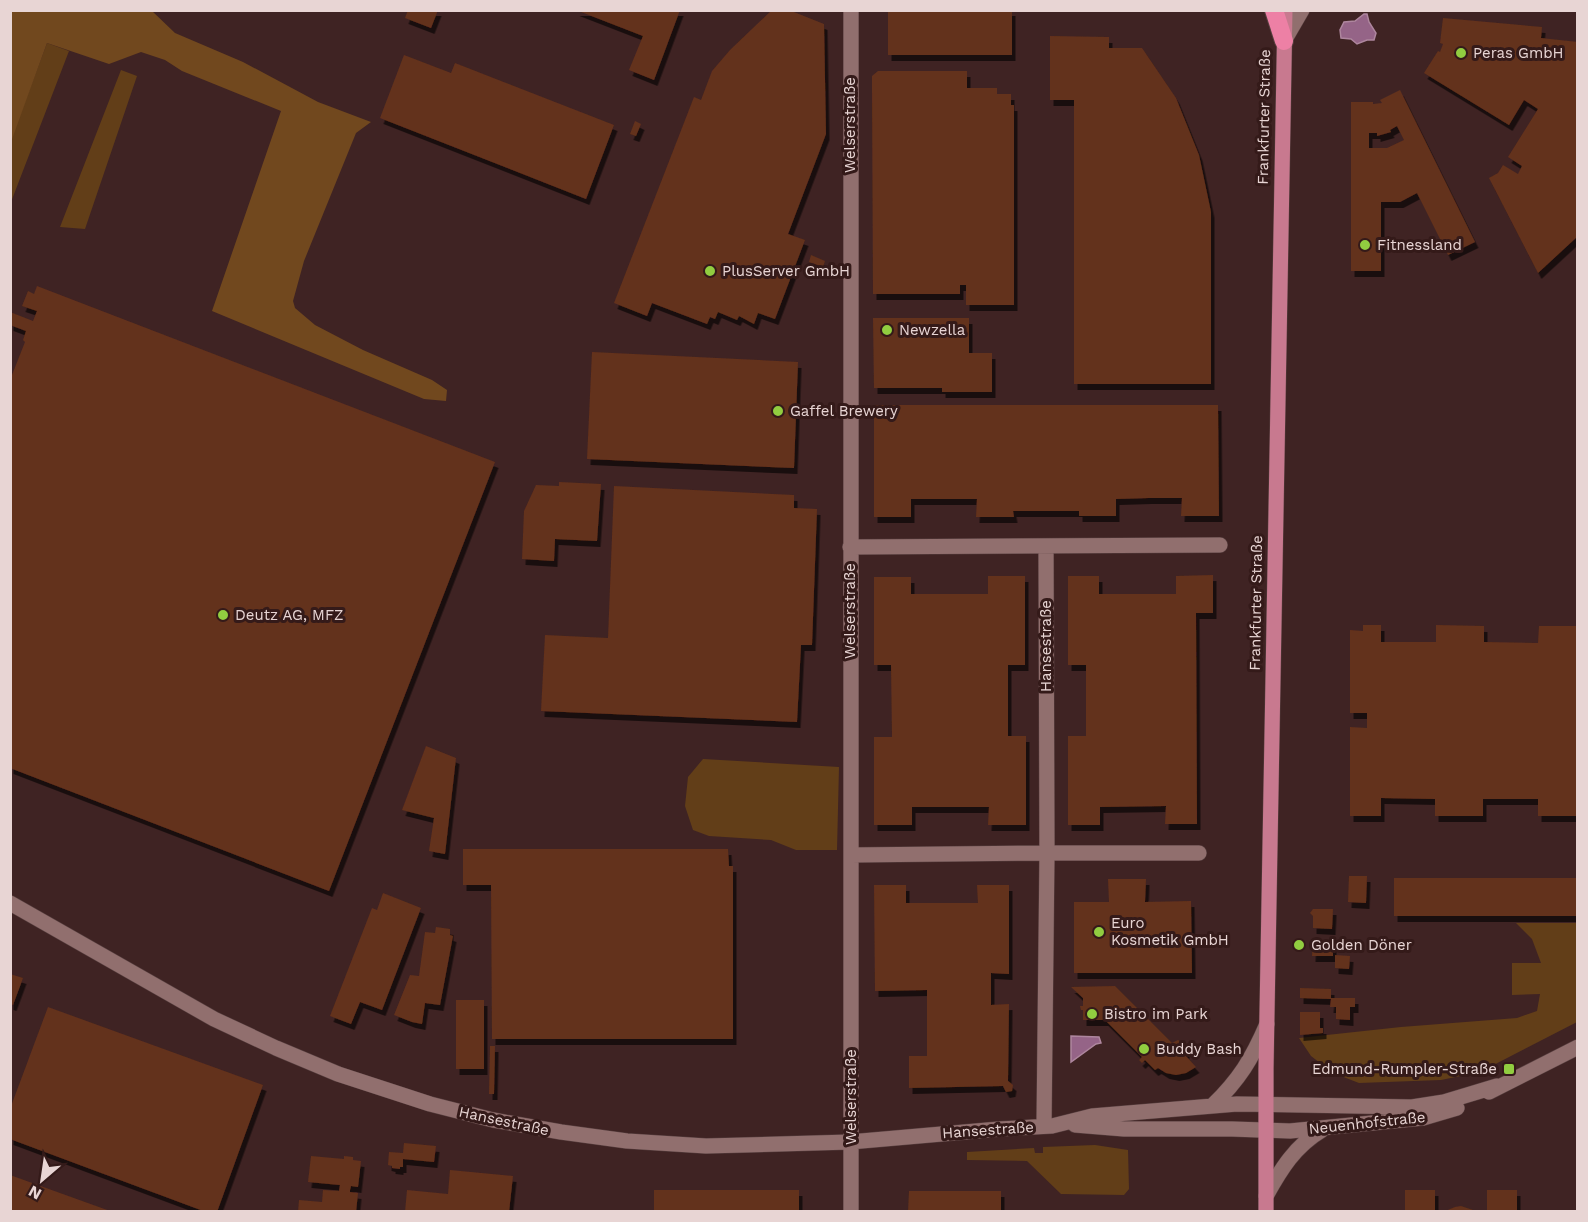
<svg xmlns="http://www.w3.org/2000/svg" width="1588" height="1222" font-family="'Work Sans',sans-serif">
<style>
.green{fill:#623e18}
.forest{fill:#71481e}
.water{fill:#956487;stroke:#ae869e;stroke-width:1.5}
.building{fill:#63311b;fill-rule:evenodd;filter:url(#shadow)}
.lines{fill:none;stroke-linecap:round;stroke-linejoin:round}
.minor-casing{stroke:#584040;stroke-width:16}
.major-casing{stroke:#584040;stroke-width:16}
.highway-casing{stroke:#584040;stroke-width:20}
.minor{stroke:#916f6e;stroke-width:15}
.major{stroke:#c8798f;stroke-width:15}
.highway{stroke:#ed80a5;stroke-width:18}
.poi-dot{fill:#91cd40;stroke:#341a19;stroke-width:2}
.labels{text-anchor:middle;stroke-width:6;stroke-linejoin:round;paint-order:stroke}
.poi-label{font-size:15px;fill:#e8d5d4;stroke:#341a19;text-anchor:start}
.street-label{font-size:15px;fill:#e8d5d4;stroke:#341a19}
</style>
<defs>
<filter id="shadow"><feDropShadow dx="3.5" dy="6" stdDeviation="0" flood-color="#0009"/></filter>
</defs>
<rect width="100%" height="100%" fill="#3f2323"/>
<path class="green" d="M47 43 69 51 11 202 10 142Z
M121 70 137 76 85 229 60 227Z
M703 759 839 767 837 850H796L771 840 709 836 693 830 685 806 688 777Z
M1516 923H1577V1022L1480 1072 1441 1080 1359 1083 1333 1073 1311 1056 1299 1038 1401 1027 1517 1018 1537 1011 1540 994 1512 995V963H1541L1532 939Z
M1095 1145 1128 1150 1129 1189 1124 1195 1061 1194 1027 1161 967 1160V1152L1034 1148 1035 1153H1043V1147Z"/>
<path class="forest" d="M11 10 152 11 175 33 243 62 318 102 371 122 356 133 304 261 293 301 295 308 315 325 363 350 432 380 447 390 446 401 424 399 212 311 281 111 182 71 165 60 141 52 109 64 47 43 11 142Z"/>
<path class="water" d="M1364 14H1367L1369 22 1376 33 1374 40H1367L1357 44 1351 39 1341 38 1340 30 1344 22 1355 21Z
M1071 1036 1099 1037 1101 1043 1096 1044 1071 1062Z"/>
<path class="building" d="M408 10H438L431 28 405 18Z
M576 10H680L654 80 629 70 643 36Z
M772 10H789L824 24 826 134 788 234 805 240 775 319 758 313 754 324 739 316 737 320 718 312 715 319 710 317 707 324 652 303 647 316 614 303 694 97 701 100 712 71 730 50Z
M888 10H1012V55H888Z
M1443 18 1542 27 1541 38 1578 42V236L1538 273 1489 178 1498 173 1503 165 1518 174 1522 166 1508 157 1538 109 1524 100 1509 125 1424 73 1438 51 1440 52 1443 44 1440 43Z
M1050 36 1109 37V48H1142L1176 98 1199 155 1211 212V384H1074V100H1050Z
M404 55 451 73 455 63 614 125 586 199 380 118Z
M878 71H967V88H997V94H1011V105H1014V305H966V285H960V294H873L872 88V76Z
M1400 90 1475 242 1448 255 1417 193 1400 202H1381V271H1351V102H1373V104L1382 103 1380 100ZM1397 126 1404 140 1387 148H1369V133H1377V136L1391 132 1390 130Z
M635 121 641 124 636 136 630 134Z
M811 255 825 261 823 267 809 262Z
M37 286 495 462 329 891 10 768V380L25 342 23 340 26 331 10 325V312L33 321 37 311 22 306 28 291 34 294Z
M873 318H969V353H992V392H942V388H874Z
M592 352 798 362 794 468 587 459Z
M874 405H1218L1219 516H1181L1182 498H1149L1116 499V516H1079V511H1013L1014 517H976L977 499H911V517H874Z
M559 482 601 484 597 541 555 539 554 561 522 559 524 511 536 485 559 486Z
M614 486 794 495V508L817 509 812 645H801L797 722 541 711 545 635 608 638Z
M1213 575V613H1196L1197 824H1165L1166 806 1100 807V825H1068V736H1086V665H1068V576H1099V594H1176V576Z
M988 576H1025V665H1008V736H1026V825H988L989 807H912V825H874V737H892L891 665H874V577H911V594H988Z
M1363 625H1381V642H1436V625L1484 626V642L1538 643 1539 626H1578V816H1538V799H1483V816H1435V799L1381 798V816H1350V727L1367 728V713H1350V630L1363 631Z
M426 746 456 758 445 854 429 851 434 818 402 810Z
M463 849H728L729 866H733V1039H492L491 885H463Z
M1349 876H1367L1366 903 1348 902Z
M1394 878H1578V916H1394Z
M1108 879H1146L1145 902 1191 901 1192 973H1074V902H1109Z
M874 885H906V903H978L977 885H1009V974L991 973V1005L1009 1004 1008 1081 1013 1085 1012 1091 1006 1092 1003 1086 909 1088V1056H927V990L875 991Z
M383 893 421 908 382 1010 360 1002 351 1024 330 1016 372 908 377 910Z
M1313 909H1333L1332 929 1313 928V916L1310 913Z
M436 927 450 929V935L453 936 440 1005 425 1003 422 1024 412 1022 394 1015 410 975 419 976 425 932 435 933Z
M1313 940H1333V956H1312Z
M1335 955 1350 956 1349 969 1335 968Z
M10 974 23 978 13 1005 10 1004Z
M1115 986 1172 1043 1178 1040 1184 1044 1187 1049 1185 1055 1196 1067 1186 1073 1176 1075 1166 1073 1158 1068 1155 1070 1145 1060 1142 1063 1139 1060 1142 1057 1105 1020H1083V1010H1081L1080 1006H1083V998L1071 987Z
M1300 988 1331 989V998H1355V1007H1350V1020L1336 1019V1007H1330L1331 999 1300 998Z
M456 1000H484V1069H456Z
M48 1007 263 1085 217 1212H206L10 1139V1109Z
M1300 1012H1320V1028H1323V1033L1300 1035Z
M490 1046H495L494 1094H489Z
M404 1143 436 1146 434 1162 403 1159V1167H400V1169L392 1168V1166L388 1165 389 1152 403 1153Z
M311 1156 344 1159V1156L353 1157V1160L361 1161 358 1187 351 1186 350 1190V1192L358 1193 356 1212H298L299 1200 322 1202 323 1190 339 1191 340 1185 308 1182Z
M450 1170 513 1176 509 1212H405L407 1190 448 1194Z
M10 1175 110 1211V1212H10Z
M654 1190H799V1212H654Z
M1405 1190H1435V1212H1405Z
M1487 1190H1517V1212H1487Z
M909 1191H1001V1212H908Z
M1461 1206 1479 1212H1443L1455 1207Z"/>
<g class="lines">
<defs>
<path id="minor" d="M851 10V1212
M1284 41 1302 10
M850 547 1220 545
M851 855 1047 853 1046 546
M10 903 214 1019 276 1048 338 1074 430 1104 493 1120 561 1132 627 1141 706 1146 850 1142 999 1129 1052 1126 1092 1116 1237 1104 1412 1107 1444 1102 1497 1086
M1489 1092 1578 1047
M1212 1106C1239 1080 1252 1059 1267 1024
M1075 1125 1124 1129H1232L1290 1131 1423 1118 1457 1108
M1044 1126 1047 853H1199
M1266 1196C1281 1169 1295 1146 1322 1130"/>
<path id="major" d="M1266 1212V1069L1285 10"/>
<path id="highway" d="M1274 10 1284 41"/>
</defs>
<use href="#minor" class="minor-casing"/>
<use href="#major" class="major-casing"/>
<use href="#highway" class="highway-casing"/>
<use href="#minor" class="minor"/>
<use href="#major" class="major"/>
<use href="#highway" class="highway"/>
</g>
<g class="poi-dot">
<circle cx="1461" cy="53" r="6"/>
<circle cx="1365" cy="245" r="6"/>
<circle cx="710" cy="271" r="6"/>
<circle cx="887" cy="330" r="6"/>
<circle cx="778" cy="411" r="6"/>
<circle cx="223" cy="615" r="6"/>
<circle cx="1099" cy="932" r="6"/>
<circle cx="1299" cy="945" r="6"/>
<circle cx="1092" cy="1014" r="6"/>
<circle cx="1144" cy="1049" r="6"/>
<rect x="1503" y="1063" width="12" height="12" rx="3"/>
</g>
<g class="labels">
<g class="poi-label">
<text x="1473" y="58">Peras GmbH</text>
<text x="1377" y="250">Fitnessland</text>
<text x="722" y="276">PlusServer GmbH</text>
<text x="899" y="335">Newzella</text>
<text x="790" y="416">Gaffel Brewery</text>
<text x="235" y="620">Deutz AG, MFZ</text>
<text x="1111" y="928">Euro<tspan x="1111" dy="17">Kosmetik GmbH</tspan></text>
<text x="1311" y="950">Golden Döner</text>
<text x="1104" y="1019">Bistro im Park</text>
<text x="1156" y="1054">Buddy Bash</text>
<text x="1497" y="1074" text-anchor="end">Edmund-Rumpler-Straße</text>
</g>
<g class="street-label">
<text transform="translate(1264 117) rotate(-89)" y="5">Frankfurter Straße</text>
<text transform="translate(850 125) rotate(-90)" y="5">Welserstraße</text>
<text transform="translate(1256 603) rotate(-89)" y="5">Frankfurter Straße</text>
<text transform="translate(850 611) rotate(-90)" y="5">Welserstraße</text>
<text transform="translate(1046 646) rotate(-90)" y="5">Hansestraße</text>
<text transform="translate(851 1097) rotate(-90)" y="5">Welserstraße</text>
<text transform="translate(504 1121) rotate(12)" y="5">Hansestraße</text>
<text transform="translate(1367 1123) rotate(-6)" y="5">Neuenhofstraße</text>
<text transform="translate(988 1130) rotate(-4)" y="5">Hansestraße</text>
</g>
</g>
<rect width="1588" height="1222" fill="none" stroke="#e8d5d4" stroke-width="24"/>
<g transform="translate(42 1180) rotate(209)" stroke="#341a19" stroke-width="4.5" paint-order="stroke">
<path d="M0-4.5L10 22L0 15L-10 22Z" fill="#e8d5d4"/>
<text y="-9" font-size="16" font-weight="bold" text-anchor="middle" fill="#e8d5d4">N</text>
</g>
</svg>
